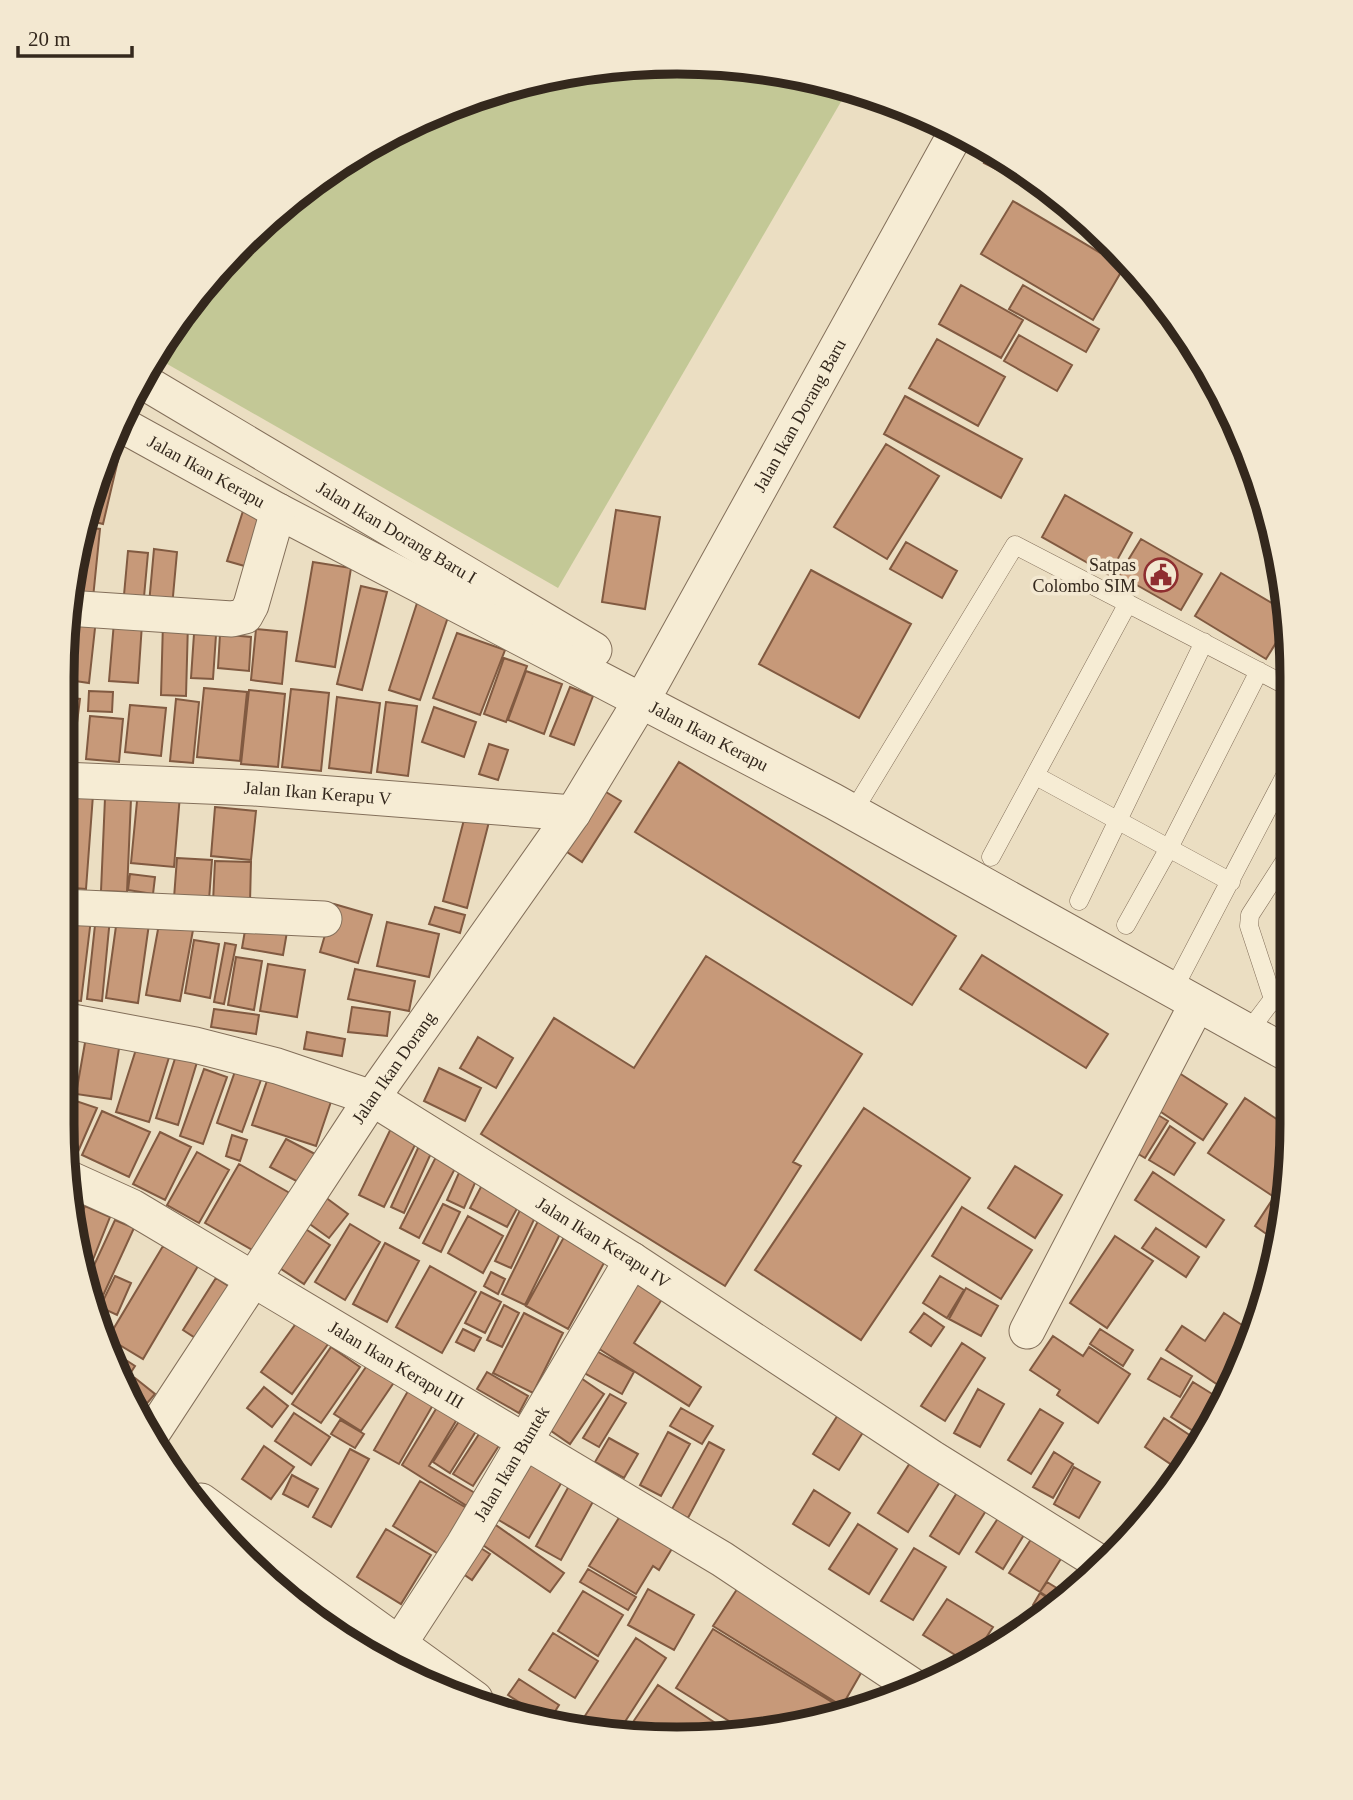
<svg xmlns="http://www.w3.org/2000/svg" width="1353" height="1800" font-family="Georgia,serif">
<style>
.green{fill:#c3c896}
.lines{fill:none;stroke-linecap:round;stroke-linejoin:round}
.stream{stroke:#6c8b83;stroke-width:12}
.building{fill:#c79979;stroke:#815a41;stroke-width:2}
.lane-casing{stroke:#836f5a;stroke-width:19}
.street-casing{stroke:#836f5a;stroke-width:37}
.lane{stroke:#f6ecd4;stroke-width:18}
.street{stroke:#f6ecd4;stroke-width:35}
.labels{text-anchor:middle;stroke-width:7;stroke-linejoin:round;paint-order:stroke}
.street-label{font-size:18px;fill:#34281d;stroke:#f3e8d1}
.poi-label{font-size:18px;fill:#34281d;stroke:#f3e8d1;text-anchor:end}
.rim{fill:none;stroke:#34281d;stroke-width:9}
</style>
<rect width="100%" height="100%" fill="#ebdec2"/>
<path class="green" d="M637 63 757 67 849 88 558 588 155 357 165 334 302 188 405 125 518 82Z"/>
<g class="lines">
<path class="stream" d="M266 1580 297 1603"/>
</g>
<path class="building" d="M991 149 1032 178 1028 185 984 163Z
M1013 201 1124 267 1093 320 981 254Z
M1073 207 1082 214 1110 244 1066 220Z
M961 285 1023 320 1001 358 939 324Z
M1023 285 1099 329 1086 352 1009 309Z
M1019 335 1072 365 1057 391 1004 361Z
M937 339 1005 377 978 426 909 388Z
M905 396 1022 459 1001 498 884 434Z
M116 442 122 443 103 524 83 519Z
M886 444 939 476 887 559 834 527Z
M1065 495 1132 533 1109 575 1042 537Z
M616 510 660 517 645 609 602 602Z
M243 511 271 521 255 569 227 561Z
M81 527 100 529 93 598 69 596Z
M1141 539 1202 574 1181 610 1119 575Z
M906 542 957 571 942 598 890 569Z
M154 549 177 552 172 607 149 604Z
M128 551 148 553 144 597 124 595Z
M313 562 351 568 335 667 296 661Z
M811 570 911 624 859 718 759 664Z
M1221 573 1287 612V625L1266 659 1195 616Z
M361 586 387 592 362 690 337 684Z
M417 603 449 614 420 700 389 690Z
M74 617 96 619 89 683 68 680Z
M114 622 142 624 138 683 109 681Z
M163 622 188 623 186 696 161 695Z
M256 629 287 632 282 684 251 680Z
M457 633 505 650 480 715 433 698Z
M194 634 216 635 213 679 191 678Z
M220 634 251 637 249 671 218 668Z
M504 658 527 666 506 722 484 714Z
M526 671 562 684 544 734 508 720Z
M570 687 593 696 574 745 550 736Z
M204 688 247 692 240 761 197 757Z
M291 689 329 693 321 771 282 767Z
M249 690 285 694 278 767 241 764Z
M89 691 113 692 112 712 88 711Z
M62 697 80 699 73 755 62 754Z
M337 697 380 703 371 773 329 768Z
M176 699 199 702 193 763 170 761Z
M386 702 417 706 408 776 377 772Z
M130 705 166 708 161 756 125 752Z
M434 707 476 722 464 757 422 742Z
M90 716 123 719 119 762 86 759Z
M489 744 508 750 498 780 479 774Z
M679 762 956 936 912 1005 635 832Z
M601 789 621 801 582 862 564 850Z
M138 791 180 795 174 867 131 863Z
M62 793 93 795 86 889 62 887Z
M105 798 131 799 127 892 101 891Z
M215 807 256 811 251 860 211 856Z
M467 808 491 814 467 908 443 901Z
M177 858 212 860 209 900 174 898Z
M215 861 251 862 250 903 213 902Z
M130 874 155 877 153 894 128 890Z
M334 904 372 915 358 963 320 952Z
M435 907 465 915 460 933 429 924Z
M92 911 81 1001 62 999V921Z
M96 916 110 918 102 1001 87 999Z
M117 919 149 924 138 1003 106 998Z
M247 919 288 926 283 955 242 948Z
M387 922 439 934 429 977 377 966Z
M159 924 193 930 180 1001 146 995Z
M194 940 219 944 210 998 185 993Z
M225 943 236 945 224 1004 214 1002Z
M982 955 1108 1034 1086 1068 960 989Z
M706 956 862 1054 793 1162 801 1166 725 1286 481 1134 554 1018 634 1068Z
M236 957 262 961 254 1010 228 1005Z
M268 964 305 970 297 1017 260 1011Z
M355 969 415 981 409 1011 348 999Z
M352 1007 390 1012 387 1036 348 1032Z
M214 1009 259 1015 256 1034 211 1027Z
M62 1027 72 1028 66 1083H61Z
M307 1032 345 1039 342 1056 304 1049Z
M86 1037 120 1042 111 1099 76 1094Z
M478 1037 513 1058 496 1088 460 1068Z
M139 1040 171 1051 149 1122 116 1112Z
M180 1043 201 1049 178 1125 156 1118Z
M240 1057 266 1066 242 1132 217 1123Z
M439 1068 481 1088 465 1121 424 1101Z
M204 1069 227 1077 203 1144 180 1136Z
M271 1069 335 1090 316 1146 252 1125Z
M1176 1071 1227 1104 1203 1140 1152 1106Z
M61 1096 97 1108 77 1154 64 1147Z
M1245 1098 1290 1128V1164L1275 1240 1255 1226 1274 1197 1208 1153Z
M864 1108 970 1178 861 1340 755 1270Z
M1148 1109 1168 1121 1145 1158 1125 1146Z
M102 1111 150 1132 129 1177 82 1155Z
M394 1122 420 1135 384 1207 359 1195Z
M1170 1126 1195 1143 1174 1175 1149 1160Z
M160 1132 191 1147 165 1200 133 1184Z
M232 1135 247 1140 240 1161 226 1156Z
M424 1135 437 1140 404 1213 391 1207Z
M286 1139 317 1155 302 1184 270 1167Z
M441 1147 461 1157 419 1238 400 1228Z
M197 1152 229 1170 199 1223 167 1205Z
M465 1159 482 1167 464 1208 447 1200Z
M239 1164 295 1196 261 1255 205 1223Z
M1015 1166 1062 1195 1035 1238 988 1208Z
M1153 1172 1224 1220 1206 1247 1135 1200Z
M483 1183 520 1203 507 1227 470 1208Z
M325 1197 348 1214 329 1238 307 1222Z
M525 1200 540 1207 511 1268 495 1261Z
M443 1204 460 1212 441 1252 423 1243Z
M85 1206 110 1217 88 1272 80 1269 75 1230Z
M962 1207 1032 1250 1001 1299 932 1256Z
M468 1216 503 1236 483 1273 448 1253Z
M539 1219 562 1230 525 1305 502 1294Z
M115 1220 134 1228 95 1313 84 1287Z
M350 1224 380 1242 345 1300 315 1282Z
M301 1226 330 1245 304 1284 275 1265Z
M569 1228 611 1250 568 1329 526 1306Z
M1156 1228 1199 1257 1186 1277 1142 1248Z
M1115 1236 1153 1261 1107 1328 1070 1303Z
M385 1243 419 1261 387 1322 353 1304Z
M163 1246 198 1266 143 1359 108 1338Z
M430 1266 476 1292 442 1353 396 1327Z
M641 1270 669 1288 634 1343 701 1387 689 1406 593 1345Z
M491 1272 505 1279 498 1294 484 1286Z
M115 1276 131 1283 117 1315 100 1307Z
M940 1276 964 1290 947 1318 923 1303Z
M216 1278 233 1289 200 1341 183 1330Z
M966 1288 998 1306 981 1336 949 1319Z
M481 1292 501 1302 485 1333 465 1323Z
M504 1305 519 1313 502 1347 487 1340Z
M524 1313 563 1333 533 1393 493 1373Z
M924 1313 944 1327 931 1346 910 1332Z
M1224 1313 1254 1333 1227 1391 1166 1350 1182 1326 1205 1341Z
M300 1318 331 1340 292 1394 261 1372Z
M463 1329 481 1338 474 1351 456 1342Z
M1100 1329 1133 1350 1123 1366 1090 1344Z
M1053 1336 1083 1356 1089 1347 1130 1374 1098 1423 1057 1395 1060 1390 1030 1370Z
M962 1343 985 1358 945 1421 921 1406Z
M331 1347 360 1367 321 1423 292 1404Z
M591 1348 634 1372 622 1394 579 1370Z
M109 1349 135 1366 124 1383Z
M374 1355 401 1372 361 1431 334 1414Z
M1161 1358 1192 1376 1180 1397 1148 1379Z
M487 1372 528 1396 519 1413 477 1389Z
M578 1376 604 1394 570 1444 544 1426Z
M135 1378 155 1394 137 1415 126 1388Z
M1193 1382 1217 1397 1195 1432 1171 1417Z
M412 1384 437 1398 399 1464 374 1450Z
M264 1387 288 1406 272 1427 247 1408Z
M978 1389 1004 1404 980 1447 954 1433Z
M610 1394 626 1403 599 1447 583 1438Z
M442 1399 462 1411 429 1466 475 1493 467 1506 402 1465Z
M681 1408 713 1426 702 1444 670 1426Z
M1040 1409 1063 1423 1031 1474 1008 1460Z
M841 1410 867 1426 839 1470 813 1454Z
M294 1413 330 1437 311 1465 275 1441Z
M461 1418 478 1428 450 1473 433 1462Z
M1164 1418 1191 1436 1172 1465 1145 1447Z
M340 1420 364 1434 355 1448 331 1434Z
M481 1431 500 1444 473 1486 453 1474Z
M668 1432 690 1444 661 1496 640 1485Z
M609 1438 638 1454 624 1478 595 1462Z
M709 1442 724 1450 688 1518 672 1509Z
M264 1446 294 1467 271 1499 242 1479Z
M350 1449 369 1459 331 1527 313 1517Z
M917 1452 947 1471 908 1532 878 1513Z
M1054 1452 1073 1464 1053 1498 1033 1487Z
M535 1454 567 1473 529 1538 497 1519Z
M1074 1467 1100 1482 1079 1518 1054 1504Z
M292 1475 318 1489 308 1507 283 1494Z
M420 1481 470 1510 442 1556 393 1526Z
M963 1483 992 1501 959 1554 930 1536Z
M570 1484 595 1498 561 1560 536 1546Z
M814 1490 850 1513 829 1546 793 1524Z
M1006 1506 1032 1522 1003 1569 976 1552Z
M625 1508 676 1542 659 1570 653 1566 636 1594 589 1566Z
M493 1523 564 1573 550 1592 480 1543Z
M858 1524 897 1549 869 1594 829 1569Z
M1039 1527 1069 1546 1040 1592 1009 1573Z
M386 1529 431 1555 401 1604 357 1577Z
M473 1543 490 1554 472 1580 456 1569Z
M914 1548 946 1567 913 1620 881 1601Z
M1087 1559 1099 1566 1076 1588 1070 1585Z
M588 1569 636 1597 628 1610 580 1582Z
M743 1580 869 1659 842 1706 713 1626Z
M1047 1582 1068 1595 1059 1604 1040 1592Z
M648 1589 694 1615 674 1650 628 1625Z
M583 1591 623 1615 598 1656 558 1631Z
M1040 1593 1058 1605 1047 1614 1033 1605Z
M947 1599 993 1627 975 1655 965 1661 923 1635Z
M713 1629 840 1707 745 1731 676 1688Z
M553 1633 598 1661 575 1698 529 1670Z
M636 1638 666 1658 619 1731 577 1728Z
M519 1679 559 1705 549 1721 508 1695Z
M658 1685 732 1734 717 1737 627 1731Z"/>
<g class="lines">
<defs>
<path id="lane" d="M1036 776 1231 882
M853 812 1015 545 1287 686
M1288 856 1250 915 1249 926 1273 999 1289 1008
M991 857 1128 603
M1079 901 1204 642
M1126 925 1169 848 1259 671
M1173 990 1288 770
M1248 1032 1273 999"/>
<g id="street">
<path id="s1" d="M144 382 594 650"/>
<path id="s2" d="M124 426 278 511 833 801 1290 1055"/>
<path d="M67 608 232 619 245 616 251 605 278 511"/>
<path id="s3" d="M62 780 254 788 573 813"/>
<path d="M62 907 324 919"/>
<path id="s4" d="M62 1020 195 1045 277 1066 372 1098 632 1260 932 1458 1102 1564"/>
<path id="s5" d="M68 1178 132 1207 722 1559 917 1689"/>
<path d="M1027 1331 1197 1004"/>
<path id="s6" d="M149 1438 372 1098 573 813 651 684 957 131"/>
<path d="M201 1501 475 1699"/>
<path id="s7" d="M383 1661 399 1644 464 1544 632 1260"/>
</g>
</defs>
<use href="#lane" class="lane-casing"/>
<use href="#street" class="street-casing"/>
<use href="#lane" class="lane"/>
<use href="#street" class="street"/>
</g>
<defs>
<symbol id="civic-ring" viewBox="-11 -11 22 22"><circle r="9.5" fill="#f3e8d1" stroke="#8f2e30" stroke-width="1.5"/><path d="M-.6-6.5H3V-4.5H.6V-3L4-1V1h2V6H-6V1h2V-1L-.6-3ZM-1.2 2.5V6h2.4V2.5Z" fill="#8f2e30"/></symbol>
</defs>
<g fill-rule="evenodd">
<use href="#civic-ring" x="1142" y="556" width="38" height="38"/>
</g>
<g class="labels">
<g class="street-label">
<text dy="6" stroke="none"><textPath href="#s6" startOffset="1213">Jalan Ikan Dorang Baru</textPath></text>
<text dy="6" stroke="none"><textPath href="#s2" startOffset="94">Jalan Ikan Kerapu</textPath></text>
<text dy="6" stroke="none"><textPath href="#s1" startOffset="294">Jalan Ikan Dorang Baru I</textPath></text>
<text dy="6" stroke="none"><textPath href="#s2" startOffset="662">Jalan Ikan Kerapu</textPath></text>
<text dy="6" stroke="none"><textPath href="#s3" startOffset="256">Jalan Ikan Kerapu V</textPath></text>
<text dy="6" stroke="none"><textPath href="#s6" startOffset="444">Jalan Ikan Dorang</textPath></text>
<text dy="6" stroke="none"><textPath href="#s4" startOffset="593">Jalan Ikan Kerapu IV</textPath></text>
<text dy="6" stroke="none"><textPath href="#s5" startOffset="378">Jalan Ikan Kerapu III</textPath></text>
<text dy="6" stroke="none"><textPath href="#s7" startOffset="236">Jalan Ikan Buntek</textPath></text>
</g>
<g class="poi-label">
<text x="1136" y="571">Satpas<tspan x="1136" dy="21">Colombo SIM</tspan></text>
</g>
</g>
<path d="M0 0H1353V1800H0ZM677 74H677A603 603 0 0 1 1280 677V1124A603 603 0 0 1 677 1727H677A603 603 0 0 1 74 1124V677A603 603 0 0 1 677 74Z" fill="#f3e8d1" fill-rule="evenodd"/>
<path class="rim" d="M677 74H677A603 603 0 0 1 1280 677V1124A603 603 0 0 1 677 1727H677A603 603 0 0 1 74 1124V677A603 603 0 0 1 677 74Z"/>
<path d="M18 46v10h114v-10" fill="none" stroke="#34281d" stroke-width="3.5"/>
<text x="28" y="46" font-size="21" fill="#34281d" stroke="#f3e8d1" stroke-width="5" paint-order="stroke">20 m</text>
</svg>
